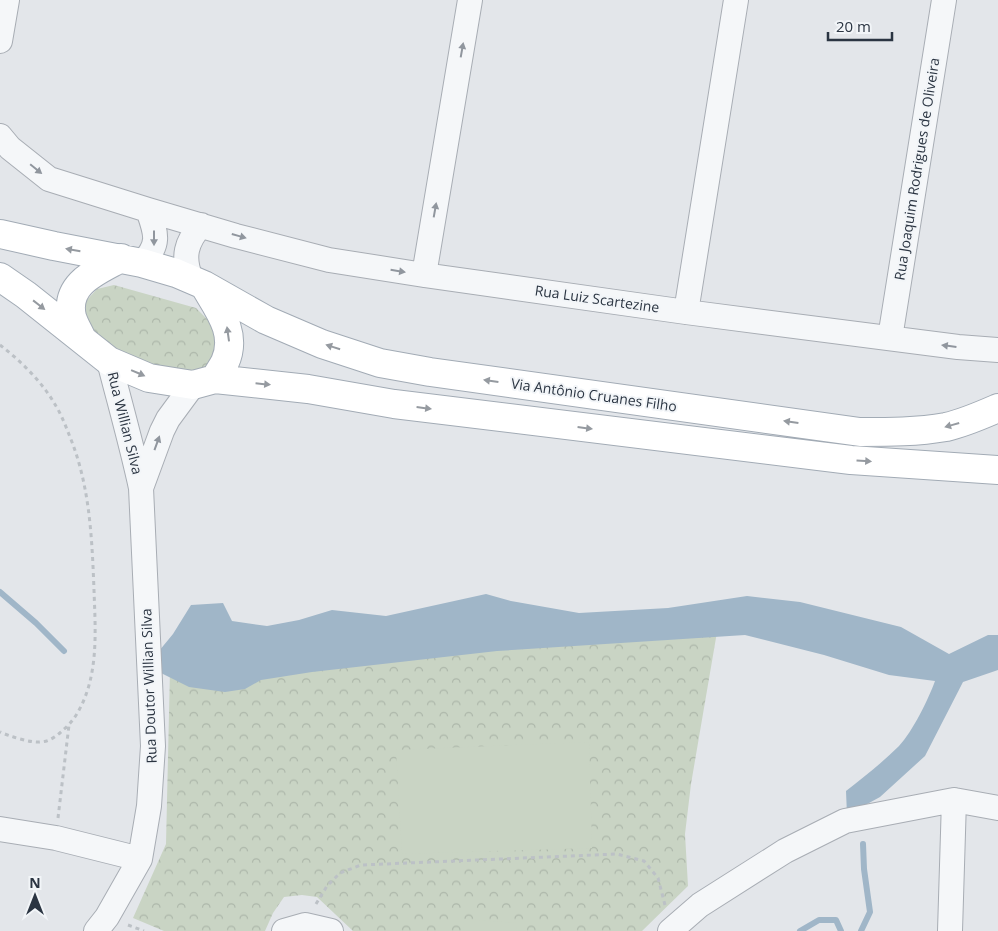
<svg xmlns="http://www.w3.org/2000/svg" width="998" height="931" font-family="'Open Sans',sans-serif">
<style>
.park{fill:url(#park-crowns)}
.pitch{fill:#c9d4c4}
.water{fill:#a0b6c8}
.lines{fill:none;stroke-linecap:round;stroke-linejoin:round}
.stream{stroke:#a0b6c8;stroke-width:6}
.minor-casing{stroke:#a8adb4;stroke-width:26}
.major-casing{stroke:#a2abb5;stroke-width:30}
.path{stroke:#bcc1c6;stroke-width:3;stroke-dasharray:4 4;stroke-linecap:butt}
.minor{stroke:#f5f7f9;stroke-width:24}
.major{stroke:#fff;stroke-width:28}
.oneway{fill:#90969e}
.oneway2{fill:#959aa0}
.labels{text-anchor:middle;stroke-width:4;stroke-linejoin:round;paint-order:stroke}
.street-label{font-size:14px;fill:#2b3542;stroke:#f2f5f8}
</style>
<defs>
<pattern id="park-crowns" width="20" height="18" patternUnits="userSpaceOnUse" patternTransform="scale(1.25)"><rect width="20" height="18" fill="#c9d4c4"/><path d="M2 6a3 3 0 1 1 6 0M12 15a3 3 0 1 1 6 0" fill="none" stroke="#adb7aa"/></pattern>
</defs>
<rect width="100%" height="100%" fill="#e3e6ea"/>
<path class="park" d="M114 285 196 308 208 320 215 335 218 354 211 369 197 377 147 368 94 337 85 318 86 301 97 289Z
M717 632 691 784 685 834 688 886 642 931H353L317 897 302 895 284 897 273 913 265 931H164L133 918 166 844 170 670Z"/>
<path class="pitch" d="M589 742 592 848 402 854 396 750Z
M463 919 516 923 517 931H464Z"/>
<path class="water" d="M486 594 511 601 579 613 668 608 747 596 800 602 901 627 949 654 988 635H998V670L963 682 925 756 880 797 847 815 846 791C864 777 883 762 899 746 913 731 928 700 935 681L889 675 824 655 745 635 497 651 312 672 261 680 245 689 225 692 189 687 159 672V651L173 634 191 605 223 603 232 621 267 626 299 620 332 610 386 616Z"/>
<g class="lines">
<path class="stream" d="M0 592 36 623 64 651
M800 931 819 920H836L841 931
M861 931 870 912 864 869 863 844"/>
<defs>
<path id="minor" d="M0 41 7 0
M0 136 10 148 49 179 148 210 236 236 329 260 424 275 686 312 958 347 998 350
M142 263C161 244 156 233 148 210
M424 275 470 0
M191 279C182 257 186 242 201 225
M686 312 736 0
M890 338 944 0
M141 488 162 431 168 419 193 385
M0 829 56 838 140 859
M96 931 107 917 140 859 149 806 153 746 141 488C132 446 120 404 109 361
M284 931 305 925 331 931
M670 931 700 905 785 851 845 821 954 800 998 808
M950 931 954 800"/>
<path id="major" d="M0 234 54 246 142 263 176 273 204 285 266 320 322 344 380 363 430 372 860 432C889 432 917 432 946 427 964 423 982 415 998 408
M0 277 26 295 109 361 149 378 193 385 215 379 308 389 394 404 851 460 998 470
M204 285C218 309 238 333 225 362 222 368 218 373 215 379
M82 339C79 332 74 324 72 317 64 283 98 271 121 258"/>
</defs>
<use href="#minor" class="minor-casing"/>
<use href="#major" class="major-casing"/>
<path class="path" d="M0 345C21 361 43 383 56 406 62 416 66 427 70 437 90 486 92 539 94 590 95 619 97 649 91 677 87 696 78 718 63 730 57 736 49 742 40 742 30 743 9 736 0 732
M58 818 69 725
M316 904 327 886 340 873 361 865 617 854 644 861 658 878 665 905
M128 925 144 931"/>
<use href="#minor" class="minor"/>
<use href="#major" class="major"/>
</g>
<defs><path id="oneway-solid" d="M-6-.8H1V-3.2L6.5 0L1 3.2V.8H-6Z" transform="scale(1.25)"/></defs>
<g class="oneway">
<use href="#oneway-solid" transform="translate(462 50) rotate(-80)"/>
<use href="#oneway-solid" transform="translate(36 169) rotate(39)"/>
<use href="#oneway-solid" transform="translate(435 210) rotate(-80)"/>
<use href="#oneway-solid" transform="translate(239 236) rotate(16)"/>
<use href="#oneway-solid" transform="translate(154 238) rotate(90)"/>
<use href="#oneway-solid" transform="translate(398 271) rotate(9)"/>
<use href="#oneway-solid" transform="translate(949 346) rotate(-173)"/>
<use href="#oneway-solid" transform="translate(157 443) rotate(-70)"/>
</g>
<g class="oneway2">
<use href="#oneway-solid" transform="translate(73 250) rotate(-170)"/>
<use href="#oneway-solid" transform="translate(39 305) rotate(38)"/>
<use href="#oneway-solid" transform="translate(228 334) rotate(-98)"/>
<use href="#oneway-solid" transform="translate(333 347) rotate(-162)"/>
<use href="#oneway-solid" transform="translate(138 373) rotate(23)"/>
<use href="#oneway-solid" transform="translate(491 381) rotate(-172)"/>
<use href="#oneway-solid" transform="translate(263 384) rotate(6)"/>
<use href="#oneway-solid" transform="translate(424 408) rotate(7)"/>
<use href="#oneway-solid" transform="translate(791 422) rotate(-172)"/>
<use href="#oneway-solid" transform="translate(952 425) rotate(164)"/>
<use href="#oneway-solid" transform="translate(585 428) rotate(7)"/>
<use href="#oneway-solid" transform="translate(864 461) rotate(4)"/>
</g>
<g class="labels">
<g class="street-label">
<text transform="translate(917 169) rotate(-81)" y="5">Rua Joaquim Rodrigues de Oliveira</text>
<text transform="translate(597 299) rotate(8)" y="5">Rua Luiz Scartezine</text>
<text transform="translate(594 395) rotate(8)" y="5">Via Antônio Cruanes Filho</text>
<text transform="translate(125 423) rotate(76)" y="5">Rua Willian Silva</text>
<text transform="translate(149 686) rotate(-92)" y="5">Rua Doutor Willian Silva</text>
</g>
</g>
<g transform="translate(35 896)" stroke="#f2f5f8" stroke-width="4" paint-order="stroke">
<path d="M0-4L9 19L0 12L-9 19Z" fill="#2b3542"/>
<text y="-8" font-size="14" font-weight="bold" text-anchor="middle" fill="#2b3542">N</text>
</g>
<path d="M828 32v8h64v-8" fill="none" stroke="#2b3542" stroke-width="2.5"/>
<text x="836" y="32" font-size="15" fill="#2b3542" stroke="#f2f5f8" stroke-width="4" paint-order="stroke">20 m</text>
</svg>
